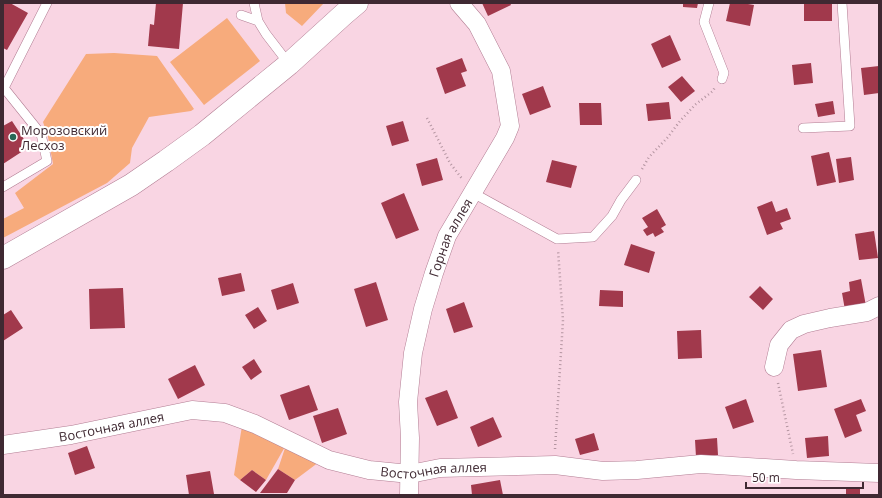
<svg xmlns="http://www.w3.org/2000/svg" width="882" height="498" font-family="'Open Sans',sans-serif">
<style>
.green{fill:#f7ab7c}
.building{fill:#a1394c}
.lines{fill:none;stroke-linecap:round;stroke-linejoin:round}
.lane-casing{stroke:#b27d93;stroke-width:10}
.street-casing{stroke:#b27d93;stroke-width:19}
.secondary-casing{stroke:#b27d93;stroke-width:23}
.path{stroke:#b495a1;stroke-width:2.5;stroke-dasharray:1 3;stroke-linecap:butt}
.lane{stroke:#fff;stroke-width:9}
.street{stroke:#fff;stroke-width:18}
.secondary{stroke:#fff;stroke-width:22}
.poi-dot{fill:#276857;stroke:#fff;stroke-width:1.5}
.labels{text-anchor:middle;stroke-width:4;stroke-linejoin:round;paint-order:stroke}
.poi-label{font-size:13px;fill:#3f2932;stroke:#fff;text-anchor:start}
.street-label{font-size:13px;fill:#3f2932;stroke:#fff}
</style>
<rect width="100%" height="100%" fill="#f9d5e3"/>
<path class="green" d="M285 3H324L302 26 286 13Z
M227 18 260 61 204 105 170 62Z
M114 53 157 56 194 109 191 111 149 117 132 148 130 163 107 183 3 238V219L24 208 15 193 53 164 48 137 43 122 86 54Z
M242 426 288 442 319 462 295 480 278 469 286 445 266 480 252 470 240 480 234 475Z"/>
<path class="building" d="M3 3H10L28 13 7 50 3 48Z
M156 3H183L179 49 148 46 150 24 154 25Z
M482 3H510L511 5 488 16Z
M683 3H698L697 8 683 7Z
M730 3H742L754 5 750 26 726 21Z
M804 3H832V21H804Z
M670 35 681 60 662 68 651 44Z
M462 58 467 71 461 73 466 86 445 94 436 68Z
M811 63 813 83 794 85 792 65Z
M879 66V93L864 95 861 68Z
M682 76 695 91 681 102 668 87Z
M543 86 551 107 530 115 522 94Z
M833 101 835 114 818 117 815 104Z
M669 102 671 119 648 121 646 104Z
M579 103H601L602 125H580Z
M12 121 29 147 3 164V126Z
M403 121 409 141 392 146 386 126Z
M829 152 836 182 817 186 811 156Z
M851 157 854 180 839 183 836 159Z
M437 158 443 180 422 186 416 164Z
M552 160 577 166 571 188 546 182Z
M404 193 419 230 396 239 381 203Z
M772 201 776 212 787 208 791 219 780 223 783 229 767 235 757 207Z
M657 209 666 225 661 228 664 232 655 237 653 233 647 236 643 230 648 227 642 218Z
M874 231 878 258 859 260 855 234Z
M631 244 655 252 649 273 624 265Z
M241 273 245 291 222 296 218 278Z
M861 279 866 306 845 310 842 293 850 291 849 282Z
M376 282 388 320 366 327 354 289Z
M293 283 299 303 277 310 271 290Z
M760 286 773 299 763 310 749 297Z
M123 288 125 328 90 329 89 289Z
M600 290 623 291V307L599 306Z
M464 302 473 327 454 333 446 309Z
M258 307 267 321 254 329 245 315Z
M11 310 23 328 3 341V315Z
M701 330 702 358 678 359 677 331Z
M821 350 827 387 798 391 793 354Z
M254 359 262 372 251 380 242 367Z
M195 365 205 385 178 399 168 379Z
M309 385 318 410 289 420 280 395Z
M447 390 458 418 437 426 425 398Z
M746 399 754 422 733 429 725 407Z
M861 399 866 411 856 415 862 431 845 438 834 409Z
M338 408 347 434 322 443 313 416Z
M493 417 502 437 478 447 470 427Z
M594 433 599 450 580 455 575 439Z
M828 436 829 456 807 458 805 438Z
M717 438 718 455 696 457 695 440Z
M87 446 95 468 75 475 68 453Z
M278 469 295 480 287 493H260Z
M252 470 266 480 256 492 240 480Z
M210 471 214 494 189 495 186 475Z
M500 480 503 495H472L471 485Z
M846 488H860V495H846Z"/>
<g class="lines">
<defs>
<path id="lane" d="M254 3 258 21 266 34 289 64
M709 3 704 22 724 73 722 79
M241 15 258 21
M803 128 850 126 842 3
M3 187 47 161 41 134 4 88 47 3
M473 193 557 239 593 237 612 216 621 200 636 180"/>
<g id="street">
<path d="M774 367 779 345 791 330 804 324 830 318 867 312 879 306"/>
<path id="s1" d="M3 445 71 435 192 410 225 413 255 424 329 460 369 470 410 474 440 468 555 465 603 471 637 470 701 464 796 470 879 473"/>
<path id="s2" d="M409 495 410 438 408 402 413 353 423 309 434 273 447 236 505 138 510 126 501 71 477 24 459 3"/>
</g>
<path id="secondary" d="M3 258 131 185 166 161 202 135 289 64 344 14 357 3"/>
</defs>
<use href="#lane" class="lane-casing"/>
<use href="#street" class="street-casing"/>
<use href="#secondary" class="secondary-casing"/>
<path class="path" d="M427 118 450 163 463 180
M642 169 649 157 668 137 680 121 696 104 713 91 715 87
M778 383 793 454
M555 449 563 320 558 250"/>
<use href="#lane" class="lane"/>
<use href="#street" class="street"/>
<use href="#secondary" class="secondary"/>
</g>
<circle class="poi-dot" cx="13" cy="137" r="4"/>
<g class="labels">
<g class="poi-label">
<text x="21" y="135">Морозовский<tspan x="21" dy="15">Лесхоз</tspan></text>
</g>
<g class="street-label">
<text dy="5" stroke="none"><textPath href="#s2" startOffset="264">Горная аллея</textPath></text>
<text dy="5" stroke="none"><textPath href="#s1" startOffset="110">Восточная аллея</textPath></text>
<text dy="5" stroke="none"><textPath href="#s1" startOffset="446">Восточная аллея</textPath></text>
</g>
</g>
<rect width="882" height="498" fill="none" stroke="#3f2932" stroke-width="8"/>
<path d="M746 482v6h117v-6" fill="none" stroke="#3f2932" stroke-width="2"/>
<text x="752" y="482" font-size="12" fill="#3f2932" stroke="#ffffff" stroke-width="3" paint-order="stroke">50 m</text>
</svg>
